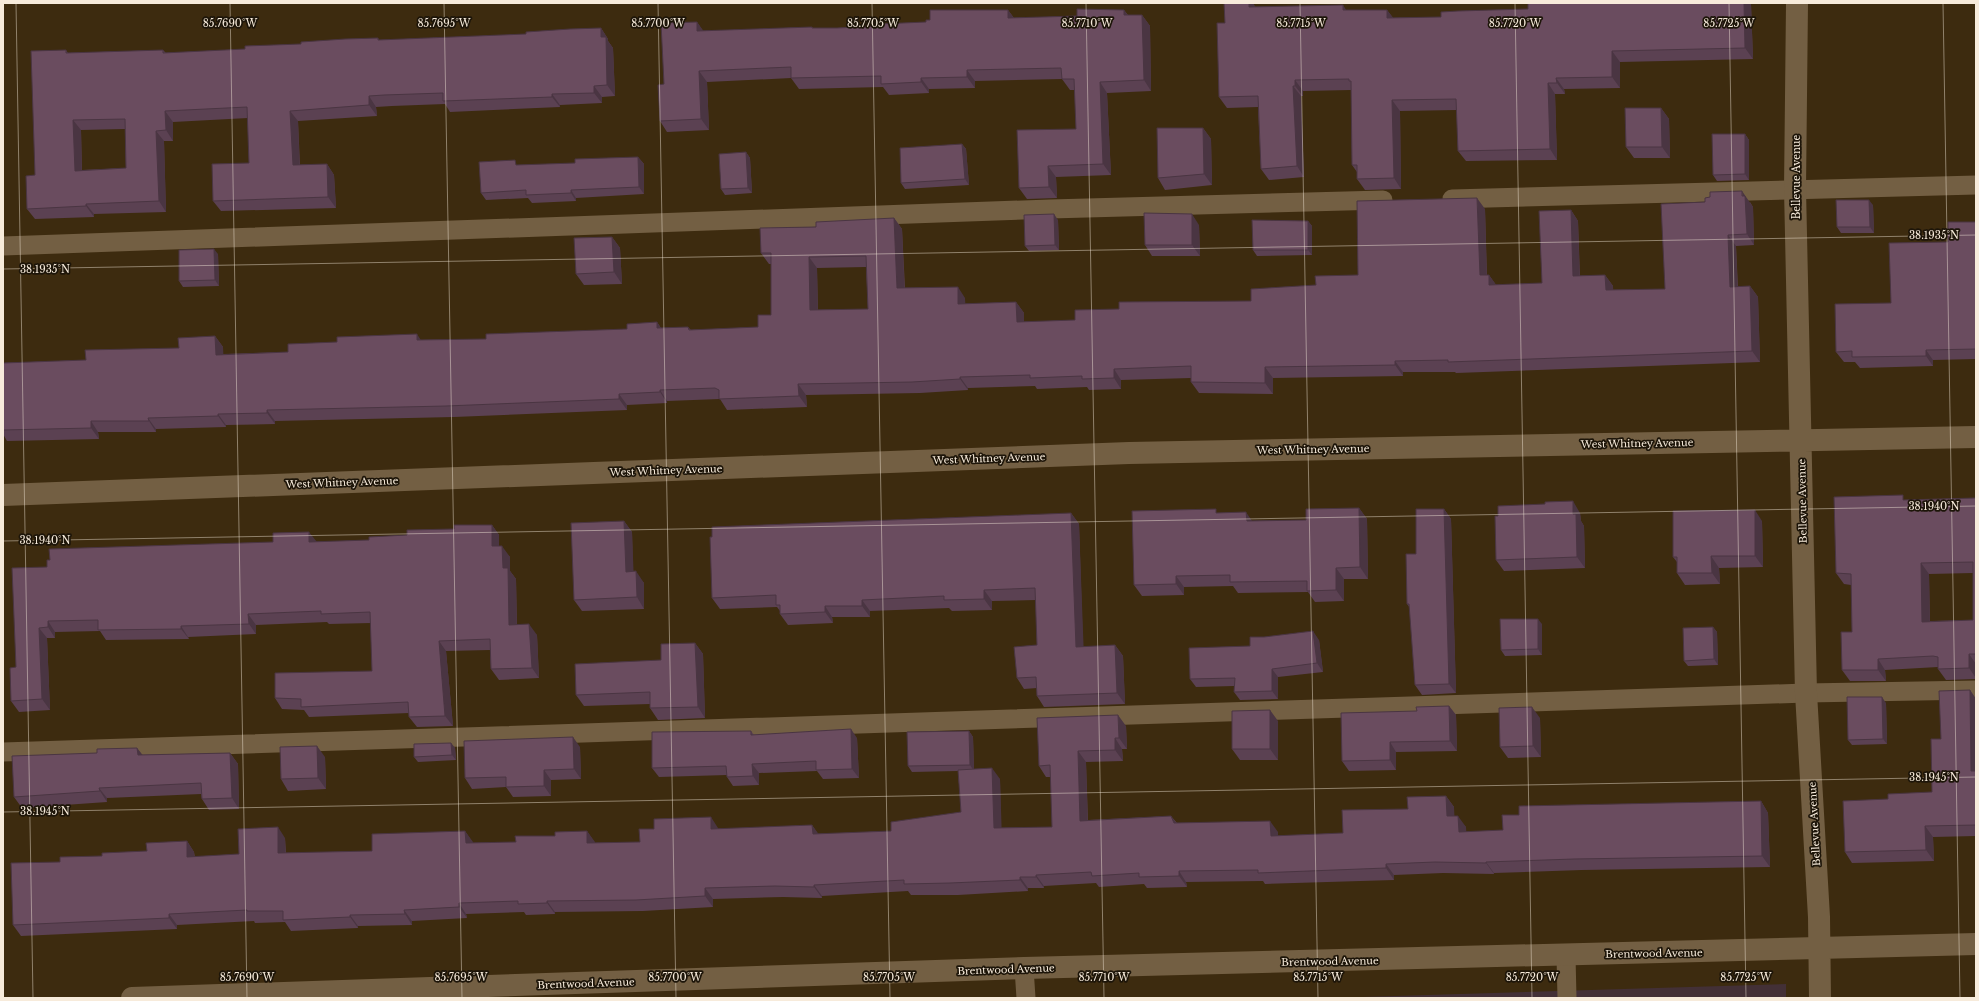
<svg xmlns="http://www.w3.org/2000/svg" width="1979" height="1001" font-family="'Libre Baskerville',serif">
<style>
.education{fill:#433036}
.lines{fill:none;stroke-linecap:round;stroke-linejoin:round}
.lane{stroke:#735f43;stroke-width:19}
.street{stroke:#735f43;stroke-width:22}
.wall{fill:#5b4152;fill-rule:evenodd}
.shaded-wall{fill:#4a3542}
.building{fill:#6a4c5f;stroke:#4a3542;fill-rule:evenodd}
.ticks{fill:none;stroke:#f7ebdb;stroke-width:1;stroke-opacity:0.45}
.labels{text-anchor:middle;stroke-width:3.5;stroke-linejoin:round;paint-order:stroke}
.street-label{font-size:10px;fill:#f7ebdb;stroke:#1d1509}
.ticks-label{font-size:10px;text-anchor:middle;fill:#f7ebdb;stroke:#1d1509;stroke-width:3.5;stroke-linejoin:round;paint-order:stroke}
</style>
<rect width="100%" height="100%" fill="#3d2b0f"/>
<path class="education" d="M1786 984V998H1328Z"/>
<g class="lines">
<path class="lane" d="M1452 199 1976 185
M3 246 1050 209 1383 200
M3 752 1806 693 1976 690
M1566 956 1567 998
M1024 968 1026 998"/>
<path class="street" d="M1797 3 1795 189 1806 693 1819 917 1820 998
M3 495 1129 453 1976 437
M132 998 1024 968 1976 944"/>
</g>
<path class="wall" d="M1528 3H1751V4L1753 59 1620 62V88L1564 89 1565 94H1555L1557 160 1466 161 1458 151 1457 110 1400 111 1401 189 1365 190 1357 179V172L1352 165 1351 90 1303 91V96H1301L1304 177 1269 180 1261 169 1258 107 1227 108 1219 97 1225 23 1255 7 1347 10H1387L1393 18 1441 17 1528 9Z
M1008 10 1014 18 1077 16 1124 10 1128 15H1142L1150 26 1151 91 1107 93 1111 175 1056 177 1057 198 1027 199 1019 188 1076 129 1075 90H1070L1062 79 975 81V88L929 89V93L889 95 883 87 799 89 791 78 707 82 709 130 667 132 660 121 664 84 697 22 703 31 812 27 813 28H837L879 26 926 22 930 20Z
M601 28 608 39V41L613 48 615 96 602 97V103L560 105V107L450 112 445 104 392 106 376 107 377 116 298 121 300 165 327 164 334 175 336 208 221 211 213 201 249 163 248 118 173 122V141H164L166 212 94 214V217L35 219 27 209 66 50 68 53 163 50 166 53 245 49 301 44 378 38 379 40 526 34ZM125 129 126 168 82 170 81 130Z
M1661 108 1669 119 1670 158H1634L1626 147Z
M1203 128 1211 139 1212 185 1165 190 1158 178Z
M1745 134 1749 140V180L1717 181 1713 175Z
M962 144 966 149 969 185 905 189 901 183Z
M746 152 750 158 752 193 725 195 721 189Z
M638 157 644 164V194L576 198V201L532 203 528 198 486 200 481 193 575 163Z
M1750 202 1753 207 1754 245 1736 246 1738 287 1750 286 1758 297 1760 362 1456 373 1455 372H1403V376L1273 378V394L1199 393 1191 382V378L1121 380V389L1089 390 1087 387 1037 389 1035 386 968 388V390L920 393 806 395 807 407 727 410 720 399 667 401V403L627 405V410L454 417 275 421V424L226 425V427L156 429V432H98L99 439 7 441 3 434V363L86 360 179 348 215 336 223 347V354L288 352 421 340 486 339 627 329 657 322 661 328 688 327 691 330 758 327 771 315V264H769L761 253 816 227 894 218 902 229 905 288 965 298V304L1016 302 1024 313V322L1075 320 1119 309 1251 301 1358 275 1485 209 1487 275H1489L1496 285 1542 283 1571 210 1578 221 1580 276 1605 275 1613 286V290L1665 289ZM866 267 868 309 818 310 817 268Z
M1873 205 1874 233H1841L1837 227Z
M1058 220 1059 250 1029 251 1025 246Z
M1308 221 1312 226V255L1257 256 1253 250Z
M1976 222V359L1933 360V366L1860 368 1855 362H1844L1836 352 1891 303 1948 242Z
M1199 225 1200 256H1152L1145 245Z
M612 237 620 248 622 284 584 285 576 274Z
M218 254 219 286 183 287 179 281Z
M1976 498V679L1946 680 1938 669V667L1885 670 1886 681H1850L1842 670 1852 632 1851 585 1844 584 1836 573 1906 500ZM1973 573V620L1930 621 1929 574Z
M1359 508 1367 519 1368 579H1344V601L1315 602 1308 592 1238 593 1233 586 1184 587V595L1142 596 1134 585 1219 513 1252 521 1306 520Z
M1444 509 1451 519 1456 693 1422 695 1415 685 1410 608 1407 604 1416 554Z
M1071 513 1079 524 1083 647 1115 645 1123 656 1125 704 1044 707 1037 696V688L1024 689 1017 678 1037 645 1036 600 992 601V610L952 611 949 608 870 611V617H832L833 623 788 625 780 614V611L777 607 720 609 712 598Z
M1580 513 1581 521 1584 526 1585 568 1504 571 1496 560Z
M624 521 632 532 633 571 644 583V609L582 611 574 600Z
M1762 521 1763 567 1719 568 1720 584 1685 585 1677 573V562L1673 557Z
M492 525 499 535V546L510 557V571L516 579 517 625 537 635 539 678 499 680 491 669 490 650 446 651 453 726 417 727 409 717V713L309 717 304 710 282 709 275 698 372 671 371 623 329 624 327 622 256 625V634L188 637 189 639 106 640 100 631 55 632V638H47L50 710 19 712 11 701 16 667 47 567 316 542 369 540Z
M1542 624V655L1505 656 1501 650Z
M1713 627 1717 632 1718 665 1688 666 1684 661Z
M1319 640 1323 672 1278 677V699L1240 700 1234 692V686L1196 687 1190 679 1250 646Z
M695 643 703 654 705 718 658 720 650 708V704L584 706 576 695 661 660Z
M1970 690 1976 699V836L1933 837 1934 861 1852 863 1845 852 1888 799 1932 792 1941 739Z
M1886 703 1887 744 1852 745 1848 740Z
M1449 706 1456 715 1457 751 1396 752V770L1349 771 1342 761 1417 711Z
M1540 718 1541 757 1508 758 1500 747Z
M1278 721V760H1240L1232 749Z
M1126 726 1127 749H1122L1123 761 1086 762 1088 820 1171 816 1177 823 1278 832V836L1343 833 1446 796 1454 807V816L1466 827V832L1503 830 1519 815 1761 801 1768 813 1770 867 1582 870 1494 873V874L1443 873 1394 875V880L1265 884 1263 881 1186 882 1187 887 1147 888 1144 884 1099 887 1096 883 1044 886V888H1028V891L958 895H911L908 891 822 896V898L783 897 713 899V907L643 911 555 912V914L526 915 524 912 466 914 467 918 412 921V925L358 926V928L313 930 291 931 285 922 255 923 254 921 177 925V929L21 936 13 925 60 862 102 856 147 851 187 841 194 852 195 857 239 854 285 838 286 853 372 851 465 831 473 843 516 842 555 836 587 831 595 843 640 842 718 828V829L812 825 818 834 891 831 961 812 958 771 912 772 908 766 969 731 973 737 974 769 1000 779 1001 828 1052 827 1051 777H1046L1039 766Z
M751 731 754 735 857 738 859 778 823 779 817 771 759 773V785L733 786 727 777V775L659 777 652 768Z
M451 743 455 748 456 760 418 762 414 757Z
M580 747 581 779 551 780V796L513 797 506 787 472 789 465 778Z
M137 748 142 755 230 753 238 764 239 809 209 810 202 799 201 794 107 798V802L22 808 14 797 97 753Z
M325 757 326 789 288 791 281 779Z"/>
<path class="shaded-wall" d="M1249 3H1253L1257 9 1249 7Z
M1744 3H1751V4L1753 59 1745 48Z
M1343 5 1350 16 1343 10Z
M1008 10 1016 21 1008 18Z
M1124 10 1132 21 1124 15Z
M1387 10 1395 20 1387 18Z
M1142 15 1150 26 1151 91 1144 80Z
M697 22 705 33 697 31Z
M601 28 608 39V41L613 48 615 96 607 85 601 37Z
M1612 51 1620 62V88L1612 77Z
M967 70 975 81V88L967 77Z
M699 71 707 82 709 130 701 119Z
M921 78 929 89V93L921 82Z
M1556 78 1564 89 1565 94 1557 83Z
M1295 80 1303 91V96L1295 86Z
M1100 82 1107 93 1111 175 1103 164Z
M1548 83 1555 94 1557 160 1550 149Z
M594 86 602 97V103L594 93Z
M1293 86 1301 96 1304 177 1297 166Z
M552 94 560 105V107L552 97Z
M369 96 376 107 377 116 369 105Z
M1392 100 1400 111 1401 189 1394 178Z
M1661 108 1669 119 1670 158 1662 147Z
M165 111 173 122V141L166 130Z
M290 111 298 121 300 176 293 165Z
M73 120 81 130 82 181 75 171Z
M1203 128 1211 139 1212 185 1204 174Z
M156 131 164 141 166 212 159 201Z
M1745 134 1749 140V180L1745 174Z
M962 144 966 149 969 185 965 179Z
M746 152 750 158 752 193 748 188Z
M638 157 644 164V194L639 187Z
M327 164 334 175 336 208 328 197Z
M1048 166 1056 177 1057 198 1049 187Z
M571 190 576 198V201L571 193Z
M1742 191 1753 207 1754 245 1747 234Z
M1477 198 1485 209 1487 286 1480 275Z
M1869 200 1873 205 1874 233 1870 227Z
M86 204 94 214V217L86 206Z
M1571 210 1578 221 1580 288 1573 276Z
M1054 214 1058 220 1059 250 1055 245Z
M1192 214 1199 225 1200 256 1192 245Z
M894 218 902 229 905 299 897 288Z
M1308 221 1312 226V255L1308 250Z
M1728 235 1736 246 1738 298 1730 287Z
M612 237 620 248 622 284 614 272Z
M214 249 218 254 219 286 215 280Z
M809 257 817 268 818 321 810 310Z
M1489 275 1497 286 1489 285Z
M1605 275 1613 286 1614 301 1606 290Z
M1750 286 1758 297 1760 362 1752 351Z
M958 287 965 298 966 315 958 304Z
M1016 302 1024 313V333L1017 322Z
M657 322 664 333 657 328Z
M417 334 424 345 417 340Z
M215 336 223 347 224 366 216 355Z
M1926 350 1933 360V366L1926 356Z
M1395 361 1403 372V376L1395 365Z
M1265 367 1273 378V394L1265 383Z
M1114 369 1121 380V389L1114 378Z
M960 377 968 388V390L960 379Z
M798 384 806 395 807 407 799 396Z
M660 390 667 401V403L660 392Z
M619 394 627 405V410L619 399Z
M267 410 275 421V424L267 413Z
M218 414 226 425V427L218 416Z
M148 418 156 429V432L149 421Z
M91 421 98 432 99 439 91 428Z
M1573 501 1580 513 1581 521 1584 526 1585 568 1577 557 1573 514Z
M1359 508 1367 519 1368 579 1360 567Z
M1444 509 1451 519 1456 693 1449 684Z
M1755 510 1762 521 1763 567 1755 556Z
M1246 512 1254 524 1247 521Z
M1071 513 1079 524 1084 658 1076 647Z
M624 521 632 532 634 583 626 572Z
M492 525 499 535V557L492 546Z
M309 532 317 542H309Z
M502 546 510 557V571L516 579 517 636 509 625 503 568Z
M1711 556 1719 568 1720 584 1712 573Z
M1921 563 1929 574 1930 632 1922 622Z
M1336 568 1344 579V601L1336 590Z
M636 571 644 583V609L637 597Z
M1176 576 1184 587V595L1176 584Z
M984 590 992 601V610L984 599Z
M862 600 870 611V617L862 606Z
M825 606 832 617 833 623 825 612Z
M248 614 256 625V634L249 624Z
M1538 619 1542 624V655L1538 649Z
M48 621 55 632V638L48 627Z
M529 624 537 635 539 678 532 668Z
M181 626 188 637 189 639 181 629Z
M1713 627 1717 632 1718 665 1714 659Z
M39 628 47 638 50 710 42 699Z
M1313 631 1319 640 1323 672 1317 663Z
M439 641 446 651 453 726 445 716Z
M695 643 703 654 705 718 698 707Z
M1115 645 1123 656 1125 704 1117 693Z
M1969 654 1976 664V678L1969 668Z
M1878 659 1885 670 1886 681 1878 670Z
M1272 669 1278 677V699L1272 691Z
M1970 690 1976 699V779L1971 771Z
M1882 697 1886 703 1887 744 1883 739Z
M1449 706 1456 715 1457 751 1450 741Z
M1532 707 1540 718 1541 757 1533 746Z
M1270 710 1278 721V760L1270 749Z
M1118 715 1126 726 1127 749 1119 738Z
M851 729 857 738 859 778 852 769Z
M969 731 973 737 974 771 970 765Z
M573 737 580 747 581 779 574 769Z
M1115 738 1122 749 1123 761 1115 750Z
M1390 742 1396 752V770L1390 760Z
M451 743 455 748 456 760 452 755Z
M317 746 325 757 326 789 318 778Z
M137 748 145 758 138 755Z
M1078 751 1086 762 1088 832 1080 821Z
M230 753 238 764 239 809 232 798Z
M752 764 759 773V785L753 776Z
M992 768 1000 779 1002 840 994 828Z
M544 770 551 780V796L544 786Z
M99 788 107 798V802L100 791Z
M1446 796 1454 807 1455 827 1447 816Z
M1761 801 1768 813 1770 867 1762 856Z
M1171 816 1179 827 1174 823Z
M1458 816 1466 827 1467 843 1459 832Z
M711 817 718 828 719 840 711 829Z
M1270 821 1278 832V847L1271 836Z
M812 825 820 836 813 834Z
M1925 826 1933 837 1934 861 1926 850Z
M278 827 285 838 286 864 278 853Z
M465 831 473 842 474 854 466 843Z
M587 831 595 842V854L587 843Z
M187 841 194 852 195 868 187 857Z
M1486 862 1494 873V874L1486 863Z
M1386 864 1394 875V880L1386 868Z
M1179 871 1186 882 1187 887 1179 876Z
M1036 875 1044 886V888L1036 877Z
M1020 877 1028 888V891L1020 880Z
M814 885 822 896V898L814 887Z
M705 888 713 899V907L705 896Z
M547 901 555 912V914L547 903Z
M459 903 466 914 467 918 459 907Z
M404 910 412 921V925L405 914Z
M169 914 177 925V929L169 918Z
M350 915 358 926V928L350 917Z"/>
<path class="building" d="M1224 3H1249V7L1343 5V10H1387V18L1441 17V12L1458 11 1528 9V3H1744L1745 48 1612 51V77L1556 78 1557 83H1548L1550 149 1458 151 1456 99 1392 100 1394 178 1357 179V165H1352L1351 81H1349V79L1295 80V86H1293L1297 166 1261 169 1258 96 1219 97 1217 23H1225Z
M1077 9 1124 10V15H1142L1144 80 1100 82 1103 164 1048 166 1049 187 1019 188 1017 130 1076 129 1074 79H1062L1061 68 967 70V77L921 78V82L881 84V76L791 78V67L699 71 701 119 660 121 658 85 664 84 661 23 697 22V31L812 27V28H837L879 26V24L926 22V20H930V10H1008V18L1077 16Z
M601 28V37H606L607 85 594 86V93L552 94V97L443 101V93L384 95 369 96V105L290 111 293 165 327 164 328 197 213 201 212 164 249 163 247 107 165 111 166 130 156 131 159 201 86 204V206L27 209 26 176 35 175 31 51 66 50V53L163 50V53L245 49V46L301 44V42L345 39 378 38V40L526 34V32L570 29ZM125 119 126 168 75 171 73 120Z
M1625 108H1661L1662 147H1626Z
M1157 128H1203L1204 174 1158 178Z
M1712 134H1745V174L1713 175Z
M962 144 965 179 901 183 900 148Z
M746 152 748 188 721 189 719 154Z
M638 157 639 187 571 190V193L526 195V190L481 193 479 162 515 160 516 165 575 163V159Z
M1742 191V196H1745L1747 234 1728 235 1730 287 1750 286 1752 351 1448 362V360L1395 361V365L1265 367V383L1191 382V366L1114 369V378L1082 379V376L1030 378V375L960 377V379L912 382 798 384 799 396 719 399V390L715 388 660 390V392L619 394V399L446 406 267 410V413L218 414V416L148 418 149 421H91V428L3 430V363L86 360 85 350 179 348 178 338 215 336 216 355 288 352V344L337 342V337L417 334V340L486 339V334L627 329V324L657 322V328L688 327 689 330 758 327V315H771V253H761L760 228 816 227V222L894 218 897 288 958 287V304L1016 302 1017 322 1075 320V310L1119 309V302L1251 301V289L1316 285 1315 276 1358 275 1357 201 1477 198 1480 275H1489V285L1542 283 1539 211 1571 210 1573 276 1605 275 1606 290 1665 289 1661 204 1705 202V198L1710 197V192ZM866 256 868 309 810 310 809 257Z
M1836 200H1869L1870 227H1837Z
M1144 213 1192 214V245H1145Z
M1054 214 1055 245 1025 246 1024 215Z
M1252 220 1308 221V250H1253Z
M1948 222H1976V349L1926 350V356L1852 357V351L1836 352 1835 304 1891 303 1889 243 1948 242Z
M612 237 614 272 576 274 574 238Z
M214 249 215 280 179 281V250Z
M1903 495V500L1976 498V654H1969V668L1938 669V657L1933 656 1878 659V670H1842L1841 632H1852L1851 574 1836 573 1834 497ZM1973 562V620L1922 622 1921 563Z
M1573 501V514H1576L1577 557 1496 560 1495 516H1498V506L1545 504V502Z
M1359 508 1360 567 1336 568V590L1307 591V581L1230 582V575L1176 576V584L1134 585 1132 511 1216 509V513L1246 512 1247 521 1306 520V509Z
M1416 509H1444L1449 684 1415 685 1409 604H1407L1406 554H1416Z
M1755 510V556H1711L1712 573H1677V557H1673V511Z
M1071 513 1076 647 1115 645 1117 693 1037 696 1036 677 1017 678 1014 647 1037 645 1035 588 984 590V599L944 600V596L862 600V606H825V612L780 614V605H776V595L712 598 710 537H712V527Z
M624 521 626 572 636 571 637 597 574 600 571 523Z
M454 525H492V546H502L503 568H508L509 625 529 624 532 668 491 669 490 639 439 641 445 716 409 717 408 702 301 707V699L275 698V673L372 671 370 612 321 614V611L248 614 249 624 181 626V629L98 630V620L48 621V627L39 628 42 699 11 701 10 668 16 667 12 568 47 567V560H50L49 549 273 542V533L309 532V542L369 540V537L407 535V530L454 529Z
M1500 619H1538V649L1501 650Z
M1713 627 1714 659 1684 661 1683 628Z
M1313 631 1317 663 1272 669V691L1234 692 1235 678 1190 679 1189 648 1250 646V637H1264Z
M695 643 698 707 650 708V692L576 695 575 664 661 660V644Z
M1970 690 1971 771H1976V825L1925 826 1926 850 1845 852 1843 801 1888 799V794L1932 792 1931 739H1941L1939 691Z
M1847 697H1882L1883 739 1848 740Z
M1449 706 1450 741 1390 742V760L1342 761 1341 713 1417 711 1416 707Z
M1532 707 1533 746 1500 747 1499 708Z
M1270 710V749H1232V711Z
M1118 715 1119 738H1115V750L1078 751 1080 821 1171 816 1174 823 1270 821 1271 836 1343 833 1342 810 1408 809 1407 797 1446 796 1447 816H1458L1459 832 1503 830 1502 815H1519V806L1761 801 1762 856 1574 859 1486 862V863L1435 862 1386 864V868L1258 873V870L1179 871V876L1139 877V873L1092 876 1091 872 1036 875V877H1020V880L950 883 904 884V880L814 885V887L775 886 705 888V896L636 900 547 901V903L518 904V901L459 903V907L404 910 405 914 350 915V917L283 920V911H247V910L169 914V918L13 925 11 863 60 862V857L102 856V853L147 851 146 843 187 841V857L239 854 238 829 278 827V853L372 851V834L465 831 466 843 516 842 515 836H555V832L587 831V843L640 842 639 829H654V819L711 817V829L812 825 813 834 891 831V822L961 812 958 770 992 768 994 828 1052 827 1050 765 1039 766 1037 718Z
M851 729 852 769 816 770V761L752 764 753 776 727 777 726 766 652 768V732L751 731V735Z
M969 731 970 765 908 766 907 732Z
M573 737 574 769 544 770V786L506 787V777L465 778 464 741Z
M451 743 452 755 414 757V744Z
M317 746 318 778 281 779 280 747Z
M137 748 138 755 230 753 232 798 202 799 201 783 99 788 100 791 14 797 12 756 97 753V749Z"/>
<path class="ticks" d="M16 3 33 998M230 3 247 998M444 3 462 998M658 3 676 998M872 3 890 998M1086 3 1104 998M1300 3 1318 998M1515 3 1532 998M1729 3 1746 998M1943 3 1960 998M3 269 1976 235M3 541 1976 506M3 812 1976 777"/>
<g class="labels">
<g class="street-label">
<text transform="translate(1796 177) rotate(-90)" y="4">Bellevue Avenue</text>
<text transform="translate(1637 443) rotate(-1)" y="4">West Whitney Avenue</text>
<text transform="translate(1313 449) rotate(-1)" y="4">West Whitney Avenue</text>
<text transform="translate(989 458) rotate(-2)" y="4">West Whitney Avenue</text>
<text transform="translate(666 470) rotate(-2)" y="4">West Whitney Avenue</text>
<text transform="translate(342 482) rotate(-2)" y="4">West Whitney Avenue</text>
<text transform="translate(1802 501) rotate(-91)" y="4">Bellevue Avenue</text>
<text transform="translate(1814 824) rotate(-93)" y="4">Bellevue Avenue</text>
<text transform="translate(1654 953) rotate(-1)" y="4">Brentwood Avenue</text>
<text transform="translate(1330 961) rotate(-1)" y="4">Brentwood Avenue</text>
<text transform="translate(1006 969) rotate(-2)" y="4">Brentwood Avenue</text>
<text transform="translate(586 983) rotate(-2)" y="4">Brentwood Avenue</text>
</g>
</g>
<g class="ticks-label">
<text x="230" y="27">85.7690°W</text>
<text x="444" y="27">85.7695°W</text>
<text x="658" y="27">85.7700°W</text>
<text x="873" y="27">85.7705°W</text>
<text x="1087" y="27">85.7710°W</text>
<text x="1301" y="27">85.7715°W</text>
<text x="1515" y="27">85.7720°W</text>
<text x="1729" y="27">85.7725°W</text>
<text x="1934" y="239">38.1935°N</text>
<text x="45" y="273">38.1935°N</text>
<text x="1934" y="510">38.1940°N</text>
<text x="45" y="544">38.1940°N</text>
<text x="1934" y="781">38.1945°N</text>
<text x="45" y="815">38.1945°N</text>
<text x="247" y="981">85.7690°W</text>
<text x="461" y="981">85.7695°W</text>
<text x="675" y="981">85.7700°W</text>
<text x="889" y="981">85.7705°W</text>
<text x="1104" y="981">85.7710°W</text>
<text x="1318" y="981">85.7715°W</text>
<text x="1532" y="981">85.7720°W</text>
<text x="1746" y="981">85.7725°W</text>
</g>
<rect width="1979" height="1001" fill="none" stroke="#f7ebdb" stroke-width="8"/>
</svg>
